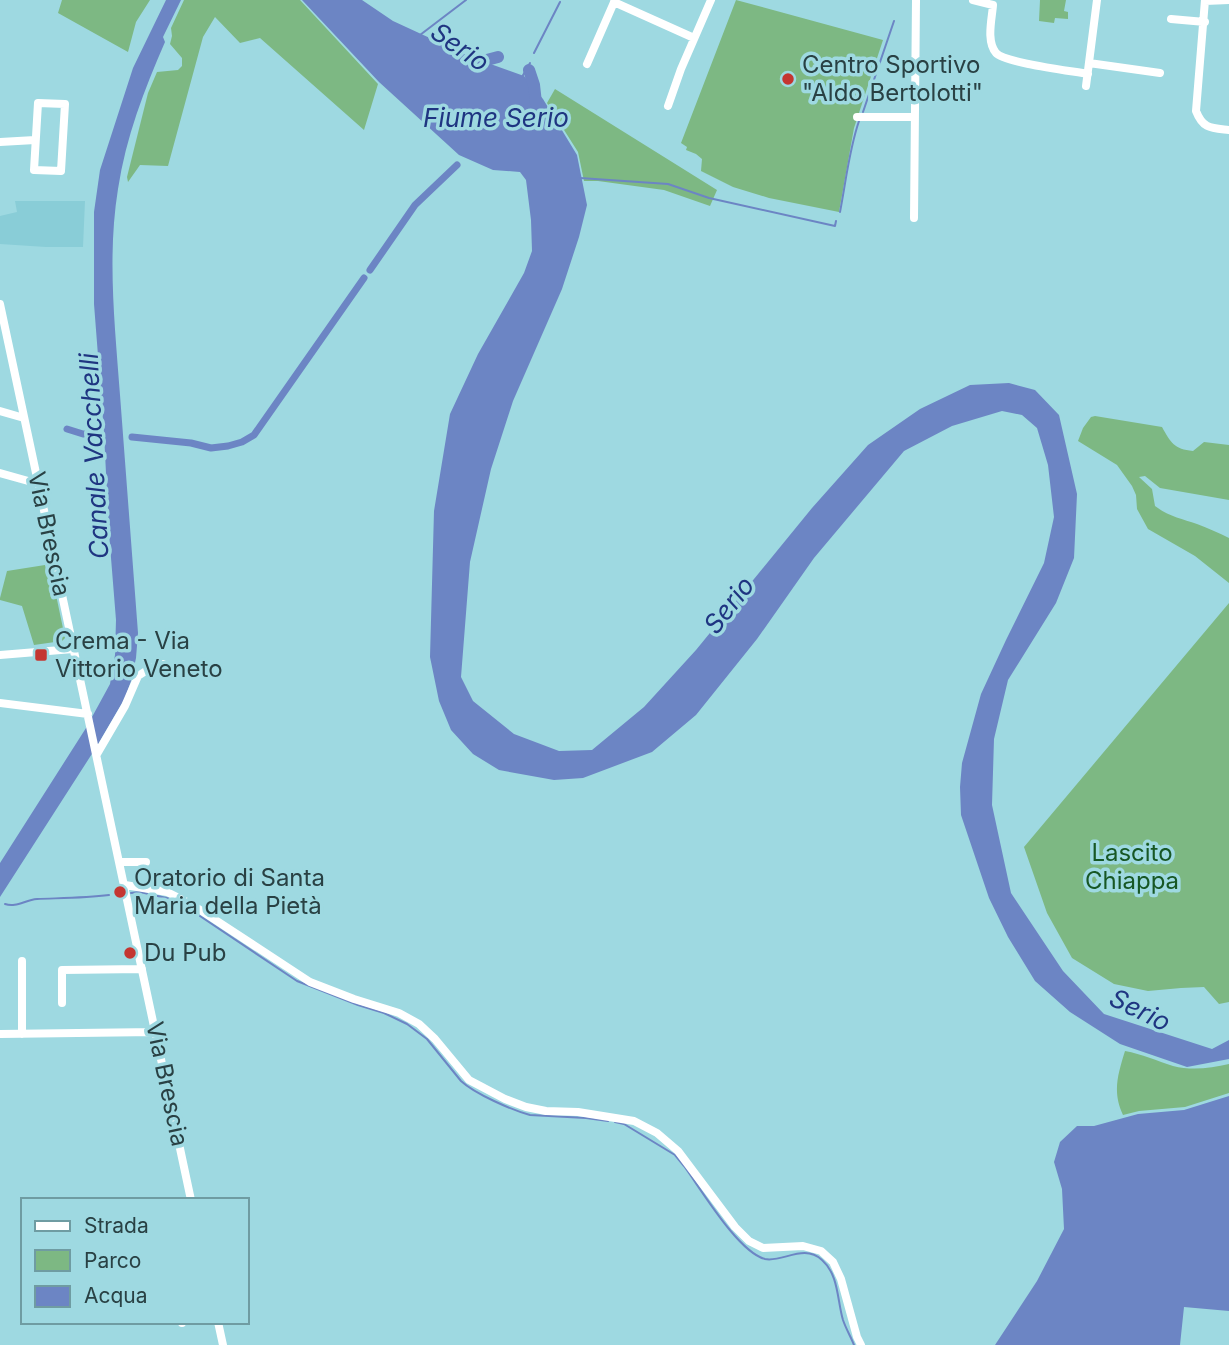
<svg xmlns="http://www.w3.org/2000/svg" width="1229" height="1345" font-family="Inter,sans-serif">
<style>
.built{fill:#89cdd7}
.green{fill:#7db883}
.water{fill:#6c85c4}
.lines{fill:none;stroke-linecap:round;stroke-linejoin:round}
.stream{stroke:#6c85c4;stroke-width:2}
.canal{stroke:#6c85c4;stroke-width:7}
.river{stroke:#6c85c4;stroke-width:12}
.minor{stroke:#fff;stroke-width:8}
.poi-dot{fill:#c43631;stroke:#9ed9e1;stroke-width:2.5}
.labels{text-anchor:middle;stroke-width:7;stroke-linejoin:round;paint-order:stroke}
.poi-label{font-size:24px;fill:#294144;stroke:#9ed9e1;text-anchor:start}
.street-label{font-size:24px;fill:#294144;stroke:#9ed9e1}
.park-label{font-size:24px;fill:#175724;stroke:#9ed9e1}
.water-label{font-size:26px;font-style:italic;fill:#1f3581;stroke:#9ed9e1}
</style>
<rect width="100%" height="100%" fill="#9ed9e1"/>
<path class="built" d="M15 201H85L83 247H46L0 244V216L17 212Z"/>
<path class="green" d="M62 0H150L136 22 128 52 58 13Z
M184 0H300L378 84 364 130 260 38 240 43 215 17 203 37 168 166 140 165 128 182 127 177 148 93 157 72 178 70 182 66V58L170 44 172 36 171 28Z
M736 0 883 40 854 128 839 212 769 198 733 187 701 171 702 159 696 154 686 150 687 147 681 143Z
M1040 0H1066L1064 11 1068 12V19L1055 18 1054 23 1039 21Z
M555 89 717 190 710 206 664 190 598 181H584L578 152 547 103Z
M1095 416 1162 427C1171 443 1174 449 1193 451L1204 442 1229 445V500L1160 488 1145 476 1139 477 1152 489 1155 506C1168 516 1182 519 1197 524 1208 528 1219 533 1229 538V583L1195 556 1148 529 1137 509 1136 495 1132 486 1117 465 1078 441 1083 428 1091 417Z
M45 565 48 579H52L54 584 51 585 52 590H55L65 638 62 641 34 645 22 606 0 600V598L7 571Z
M1229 603V1002L1219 1004 1204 987 1181 988 1148 991 1114 984 1072 958 1047 913 1024 847Z
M1125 1051C1142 1054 1157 1061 1173 1066 1192 1071 1211 1068 1229 1064V1093L1185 1107 1139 1111 1123 1115C1112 1092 1118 1074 1125 1051Z"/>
<path class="water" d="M166 0H181L163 37 165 42C144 90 126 137 118 189 107 257 115 326 120 395 126 474 132 554 138 633L136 658 131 681 125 698 97 746 0 897V863L86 728 110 684 115 655 116 620 109 533 104 433 94 304V212L100 170 133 68Z
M302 0H362L393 21 471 57 524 76 543 99 577 155 587 205 579 237 562 289 513 401 491 469 470 562 461 677 473 701 514 734 559 751 592 750 644 707 696 650 812 508 868 445 920 409 970 385 1009 383 1035 390 1059 415 1077 494 1074 558 1056 603 1008 680 994 739 992 805 1011 893 1063 971 1104 1014 1212 1049 1229 1040V1059L1187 1067 1120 1044 1070 1012 1035 981 1008 937 989 898 961 815 960 787 962 763 981 694 1006 640 1044 563 1054 517 1048 465 1037 428 1022 415 1002 411 952 426 904 451 814 558 757 639 696 715 652 752 583 778 554 780 499 770 473 754 451 730 439 701 430 657 434 511 450 414 478 354 524 273 532 251 531 220 526 180 520 172 493 170 459 155 379 82Z
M1229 1096V1311L1184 1307 1180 1345H995L1037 1281 1064 1229 1062 1189 1054 1162 1060 1142 1077 1126H1094L1138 1114 1184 1110Z"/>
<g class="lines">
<path class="stream" d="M420 35 466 0
M534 53 560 2
M522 77 530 63
M863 112 894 21
M580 178 668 184 709 198 835 226 836 221
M840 212C846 181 849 150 859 121
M131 893 140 892 171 899
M5 904C16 908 25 900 37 899 61 898 85 898 109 895
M182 904 297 981 358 1005 384 1013 407 1024 427 1039 461 1081C475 1094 512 1110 530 1115L586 1118 608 1121
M615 1122 624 1124 675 1155 684 1166C701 1189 738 1252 765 1259 782 1263 804 1243 822 1260 839 1275 837 1300 843 1320 846 1329 851 1337 854 1345"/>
<path class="canal" d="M370 270 415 205 457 165
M67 429 83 434H97
M132 437 191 443 211 448 228 446 242 442 254 435 364 278"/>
<path class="river" d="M468 65 498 57
M529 70 534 85 536 103"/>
<path class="minor" d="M973 0 993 5C992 19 986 41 996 53 1005 63 1072 71 1088 74
M1205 0 1196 111C1203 129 1211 128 1229 130
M1205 1 1229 0
M614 2 694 38
M1171 19 1205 22
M1089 63 1160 73
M587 64 615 0
M1086 86 1097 0
M38 103 65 104 61 171 34 170Z
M668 106 681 69 711 0
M857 117H915
M0 142 35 140
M914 218 916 0
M0 304 191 1200
M0 411 24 418
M0 473 39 484
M0 655 73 649
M0 703 88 714
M97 754 125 706 138 676 152 667 163 664
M120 862H146
M125 885 167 892 191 904 310 982 354 999 399 1013 419 1024 435 1039 469 1080 505 1099 526 1107 546 1111 578 1112 634 1121 657 1133 678 1151 735 1227 749 1241 763 1248 803 1246 821 1251 833 1262 841 1279 857 1337 861 1345
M22 961V1034
M62 1003V970L142 969
M0 1034 155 1032
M218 1322 223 1345
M182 1323V1322"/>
</g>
<g class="poi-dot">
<circle cx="788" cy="79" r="7"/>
<rect x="34" y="648" width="14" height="14" rx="3.5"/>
<circle cx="120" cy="892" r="7"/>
<circle cx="130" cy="953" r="7"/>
</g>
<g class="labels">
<g class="poi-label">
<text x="802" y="73">Centro Sportivo<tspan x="802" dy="28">"Aldo Bertolotti"</tspan></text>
<text x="55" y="649">Crema - Via<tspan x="55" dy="28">Vittorio Veneto</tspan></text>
<text x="134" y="886">Oratorio di Santa<tspan x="134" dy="28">Maria della Pietà</tspan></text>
<text x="144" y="961">Du Pub</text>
</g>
<g class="street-label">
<text transform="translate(49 534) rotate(78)" y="8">Via Brescia</text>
<text transform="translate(167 1084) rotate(78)" y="8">Via Brescia</text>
</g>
<g class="park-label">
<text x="1132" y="861">Lascito<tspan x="1132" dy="28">Chiappa</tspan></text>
</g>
<g class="water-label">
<text transform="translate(460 47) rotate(35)" y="9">Serio</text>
<text x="496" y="127">Fiume Serio</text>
<text transform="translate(94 456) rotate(-93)" y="9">Canale Vacchelli</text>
<text transform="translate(729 605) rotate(-52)" y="9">Serio</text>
<text transform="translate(1140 1010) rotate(26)" y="9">Serio</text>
</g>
</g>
<rect x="21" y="1198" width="228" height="126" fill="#9ed9e1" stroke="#6f9ca2" stroke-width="2"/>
<rect x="35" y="1221" width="35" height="10" fill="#ffffff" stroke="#6f9ca2" stroke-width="2"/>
<text x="84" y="1233" font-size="21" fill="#294144">Strada</text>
<rect x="35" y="1250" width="35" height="21" fill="#7db883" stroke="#6f9ca2" stroke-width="2"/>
<text x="84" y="1268" font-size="21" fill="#294144">Parco</text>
<rect x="35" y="1286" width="35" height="21" fill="#6c85c4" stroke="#6f9ca2" stroke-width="2"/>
<text x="84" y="1303" font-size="21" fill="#294144">Acqua</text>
</svg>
